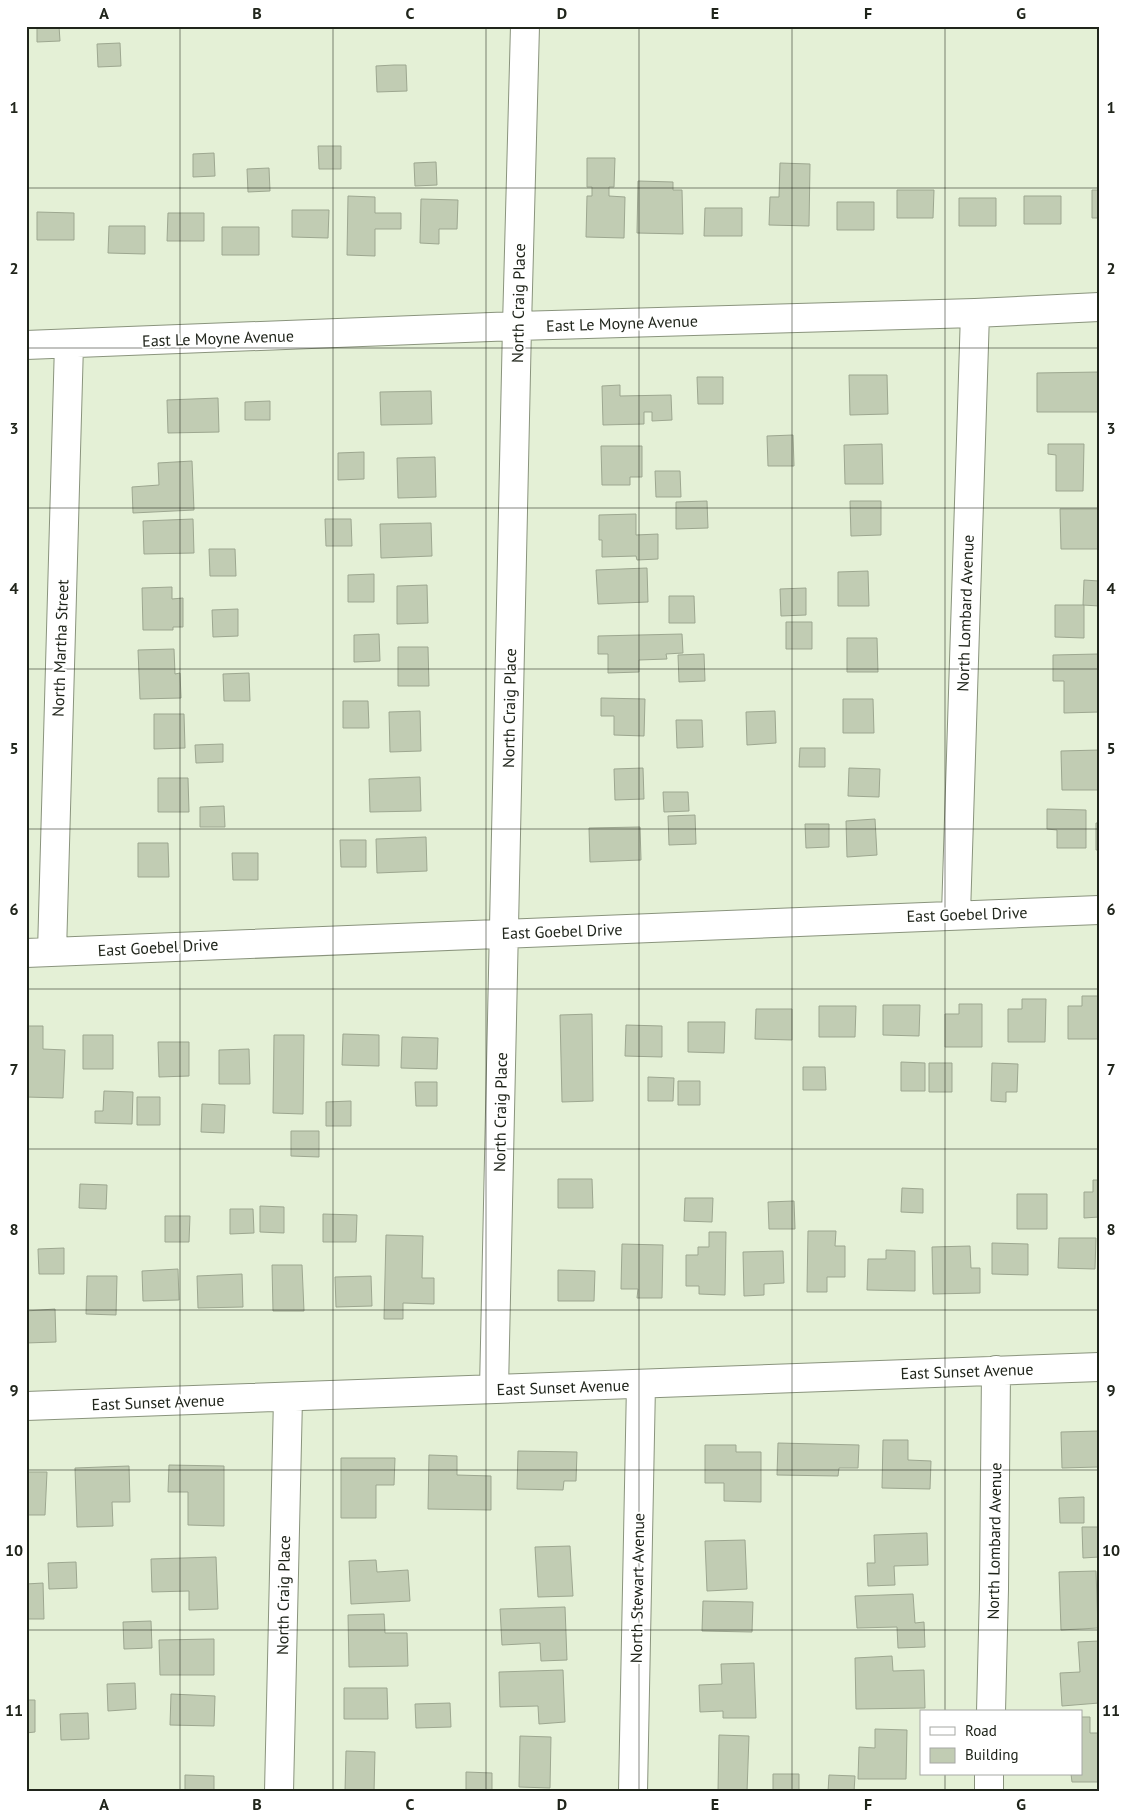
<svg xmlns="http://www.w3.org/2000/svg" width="1125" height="1818" font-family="'PT Sans',sans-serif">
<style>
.building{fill:#c1ccb3;stroke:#9da790}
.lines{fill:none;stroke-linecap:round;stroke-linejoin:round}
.minor-casing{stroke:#8a947d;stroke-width:30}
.minor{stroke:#fff;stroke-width:28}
.grid{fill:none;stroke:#20251b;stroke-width:1;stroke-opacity:0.55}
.labels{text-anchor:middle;stroke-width:4;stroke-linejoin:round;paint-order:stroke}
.street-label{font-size:16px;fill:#20251b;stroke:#fff}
.neatline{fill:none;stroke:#20251b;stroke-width:2}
.grid-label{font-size:16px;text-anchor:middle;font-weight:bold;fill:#20251b}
</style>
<rect width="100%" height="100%" fill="#e4f0d6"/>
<path class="building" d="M37 26H59L60 41 37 42Z
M120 43 121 66 98 67 97 44Z
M394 65H406L407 91 377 92 376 66Z
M318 146H341V169H319Z
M214 153 215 176 193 177V154Z
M26 156H28V189L26 188Z
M587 158H615L614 187H609V196L625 197 624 238 586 237 587 196H592V187H587Z
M436 162 437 185 415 186 414 163Z
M780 163 810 164 809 226 769 225 770 197H779Z
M269 168 270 191 248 192 247 169Z
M638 181 673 182V190H682L683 234 637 233Z
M897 190H934L933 218H897Z
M1092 190H1099V218H1092Z
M348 196 375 197V213H401V229H375V256L347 255Z
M1024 196H1061V224H1024Z
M959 198H996V226H959Z
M421 199 458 200 457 229H439V244L420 243Z
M837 202H874V230H837Z
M705 208H742V236H704Z
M292 210H329L328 238 292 237Z
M37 212 74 213V240H37Z
M168 213H204V241H167Z
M109 226H145V254L108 253Z
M222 227H259V255H222Z
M1099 372V412H1037V373Z
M849 375H887L888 414 850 415Z
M697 377H723V404H698Z
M620 385V396L671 395 672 420 652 421V412H644V424L603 425 602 386Z
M431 391 432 424 381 425 380 392Z
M218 398 219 432 168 433 167 400Z
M270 401V420H245V402Z
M793 435 794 466H768L767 436Z
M882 444 883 484H845L844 445Z
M1048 444H1084L1083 491H1056V455L1048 454Z
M601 446H642V477H630V485H602Z
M364 452V479L338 480V453Z
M435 457 436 497 398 498 397 458Z
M192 461 194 510 133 513 132 487 159 485 158 463Z
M655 471H680L681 497H656Z
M707 501 708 528 676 529V502Z
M850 501H881V535L851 536Z
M1060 509H1098V549H1061Z
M636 514V535L658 534V559L637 560 636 556 602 557V540H599V515Z
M193 519 194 553 144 554 143 521Z
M325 519H351L352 546H326Z
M431 523 432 556 381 558 380 524Z
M209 549H235L236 576H210Z
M647 568 648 602 598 604 596 570Z
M868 571 869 606H838V572Z
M374 574V602H348V575Z
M1084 580 1099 581V606L1083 605Z
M427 585 428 623 397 624V586Z
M172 587V599L183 598V627H173V630H143L142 588Z
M806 588V615L781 616 780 589Z
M669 596H694L695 623H669Z
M1055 605H1084V638L1055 637Z
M238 609V636L213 637 212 610Z
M786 622H812V649H786Z
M379 634 380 661 354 662V635Z
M682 634 683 653 666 654 667 659 639 660V672L608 673V654H598V636Z
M847 638H877L878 672H847Z
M398 647H428L429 686H398Z
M174 649 175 674 180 673 181 698 140 699 138 650Z
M704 654 705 681 679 682 678 655Z
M1098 654 1099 712 1064 713V681H1053V655Z
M249 673 250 701H224L223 674Z
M601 698 645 699 644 736 614 735V716H601Z
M843 699H873L874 733H843Z
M343 701H368L369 728H343Z
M420 711 421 751 390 752 389 712Z
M775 711 776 743 747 745 746 712Z
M154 714H184L185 748 154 749Z
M676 720H702L703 747 677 748Z
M223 744V762L196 763 195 745Z
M800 748H825V767H799Z
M1099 750V790H1062L1061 751Z
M643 768 644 799 615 800 614 769Z
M849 768 880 769 879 797 848 796Z
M420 777 421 811 370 812 369 779Z
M158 778H188L189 812H158Z
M663 792H688L689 811 664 812Z
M224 806 225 827H200V807Z
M1047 809 1086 810V848H1057V830L1047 829Z
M695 815 696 844 669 845 668 816Z
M875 819 877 855 847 857 846 821Z
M1096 823H1099V850H1096Z
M805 824H829V847L806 848Z
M640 827 641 860 590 862 589 828Z
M426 837 427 871 377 873 376 839Z
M340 840H366V867H341Z
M138 843H168L169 877H138Z
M232 853H258V880H233Z
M1082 996H1099V1039H1068V1006H1082Z
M1022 999H1046L1045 1042H1008V1009H1022Z
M959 1004H982V1047H945V1014H959Z
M883 1005H920L919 1036 883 1035Z
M819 1006H856L855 1037H819Z
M756 1009H792V1040L755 1039Z
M592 1014 593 1101 562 1102 560 1015Z
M688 1022H725L724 1053 688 1052Z
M626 1025 662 1026V1057L625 1056Z
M26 1026H43V1049L65 1050 63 1098 26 1097Z
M343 1034 379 1035V1066L342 1065Z
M83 1035H113V1069H83Z
M274 1035H304L303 1114 273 1113Z
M402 1037 438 1038 437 1069 401 1068Z
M158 1042H189V1076L159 1077Z
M249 1049 250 1084H219V1050Z
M901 1062 925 1063V1091H901Z
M929 1063H952V1092H929Z
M992 1063 1018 1064 1017 1092H1006V1102L991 1101Z
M803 1067H825L826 1090H803Z
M648 1077 674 1078 673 1101H648Z
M678 1081H700V1105H678Z
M415 1082H437V1106H416Z
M104 1091 133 1092 132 1124 95 1123V1111H103Z
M137 1097H160V1125H137Z
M351 1101V1126H326V1102Z
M202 1104 225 1105 224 1133 201 1132Z
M291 1131H319V1157L291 1156Z
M558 1179H592L593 1208H558Z
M1093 1180H1099V1217L1084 1218V1192H1093Z
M80 1184 107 1185 106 1209 79 1208Z
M902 1188 923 1189V1213L901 1212Z
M1017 1194H1047V1229H1017Z
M685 1198H713L712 1222 684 1221Z
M794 1201 795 1229H769L768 1202Z
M260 1206 284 1207V1233L260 1232Z
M230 1209H253L254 1233 230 1234Z
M323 1214 357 1215 356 1242H323Z
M165 1216H190L189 1242H165Z
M808 1231H836L835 1246H845V1277H827V1292H807Z
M709 1232H726L725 1295 699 1294V1286H686V1255H698V1247H709Z
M386 1235 423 1236 422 1278H434V1304L403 1303V1319H384Z
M1059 1238H1096L1095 1269 1058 1268Z
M992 1243 1028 1244V1275L992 1274Z
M622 1244 663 1245 662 1298H637L638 1289H621Z
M970 1246 971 1268H980V1293L933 1294 932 1247Z
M64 1248V1274H39L38 1249Z
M886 1250 915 1251V1291L867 1290 868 1259H886Z
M783 1251 784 1283 764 1284V1295L744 1296 743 1252Z
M272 1265H302L304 1311H273Z
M178 1269 179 1300 143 1301 142 1271Z
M558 1270 595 1271 594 1301H558Z
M242 1274 243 1307 198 1308 197 1276Z
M87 1276H117L116 1315 86 1314Z
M371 1276 372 1306 336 1307 335 1277Z
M55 1309 56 1342 26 1343V1311Z
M1099 1431V1482L1098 1467 1062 1468 1061 1432Z
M883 1440H908V1460L931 1461 930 1489 882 1488Z
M778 1443 859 1445 858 1468H839L838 1476 777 1475Z
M705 1445H736V1452H761V1502L724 1501V1483H705Z
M518 1451 577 1452 576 1481H564L563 1490 517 1489Z
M429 1455 457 1456V1475L491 1476V1510L428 1509Z
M341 1458H395L394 1485H376V1518H341Z
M169 1465 224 1466V1526L188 1525V1492H168Z
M129 1466 130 1502H112L113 1526 77 1527 75 1468Z
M26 1472H47L45 1515H26Z
M1084 1497V1523H1060L1059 1498Z
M1082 1527H1099V1557L1083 1558Z
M927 1533 928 1565 894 1566 895 1585 868 1586 867 1563H875L874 1535Z
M745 1540 747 1589 707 1591 705 1541Z
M570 1546 573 1596 538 1597 535 1547Z
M216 1557 218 1609 189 1610V1591L152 1592 151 1559Z
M376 1560 377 1572 408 1570 410 1601 351 1604 349 1561Z
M76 1562 77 1588 49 1589 48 1563Z
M1096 1571 1098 1628 1061 1630 1059 1572Z
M43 1583 44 1619H26V1584Z
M913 1594 915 1623 924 1622 925 1647 898 1648 897 1627 857 1628 855 1596Z
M703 1601 753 1602 752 1632 702 1631Z
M565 1607 567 1660 541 1661 540 1643 502 1645 500 1609Z
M384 1614 385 1633H407L408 1666 349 1667 348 1615Z
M151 1621 152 1648 124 1649 123 1622Z
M214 1639V1675H160L159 1640Z
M1099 1641V1703L1062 1706 1060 1673 1080 1672 1078 1642Z
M892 1656 893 1671 924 1670 925 1708 856 1709 855 1658Z
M754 1663 756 1718H723V1711L700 1712 699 1685 722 1684 721 1664Z
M563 1670 565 1722 539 1724 538 1706 500 1707 499 1672Z
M135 1683 136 1709 108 1711 107 1684Z
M344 1688H387L388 1719H344Z
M171 1694 215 1696 214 1726 170 1725Z
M26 1700H35V1732L26 1733Z
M450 1703 451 1727 416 1728 415 1704Z
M88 1713 89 1739 61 1740 60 1714Z
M1081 1717H1090V1733H1099V1782H1072L1071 1774H1081Z
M875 1729 907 1730 906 1779H858L859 1747 875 1748Z
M719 1735 749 1736 747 1792H718Z
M520 1736 551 1737 550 1788 519 1787Z
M346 1751 375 1752 374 1792H345Z
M466 1772 492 1773V1792H466Z
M773 1774H799V1792H773Z
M185 1775 214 1776V1792H185Z
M829 1775 855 1776 854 1792H828Z"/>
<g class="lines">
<defs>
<path id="minor" d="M26 345 517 326 975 313 1099 307
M956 914 975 313
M52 952 69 344
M26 953 1099 910
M494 1389 517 326 525 26
M26 1406 1099 1367
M991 1712 994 1589 996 1370
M279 1792 288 1398
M633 1792 641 1384
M989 1792V1774"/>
</defs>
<use href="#minor" class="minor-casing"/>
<use href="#minor" class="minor"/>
</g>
<path class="grid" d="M180 26V1792M333 26V1792M486 26V1792M639 26V1792M792 26V1792M945 26V1712M26 188H1099M26 348H1099M26 508H1099M26 669H1099M26 829H1099M26 989H1099M26 1149H1099M26 1310H1099M26 1470H1099M26 1630H1099M945 1774V1792"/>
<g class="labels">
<g class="street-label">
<text transform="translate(518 303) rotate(-89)" y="6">North Craig Place</text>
<text transform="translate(622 323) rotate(-2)" y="6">East Le Moyne Avenue</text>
<text transform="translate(218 338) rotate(-2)" y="6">East Le Moyne Avenue</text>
<text transform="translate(965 613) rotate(-88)" y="6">North Lombard Avenue</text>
<text transform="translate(60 648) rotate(-88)" y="6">North Martha Street</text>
<text transform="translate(509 708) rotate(-89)" y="6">North Craig Place</text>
<text transform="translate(967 914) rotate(-2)" y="6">East Goebel Drive</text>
<text transform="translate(562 931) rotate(-2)" y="6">East Goebel Drive</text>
<text transform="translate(158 947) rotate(-3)" y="6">East Goebel Drive</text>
<text transform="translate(500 1112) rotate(-89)" y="6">North Craig Place</text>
<text transform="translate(967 1371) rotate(-2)" y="6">East Sunset Avenue</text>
<text transform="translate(563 1387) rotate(-2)" y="6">East Sunset Avenue</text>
<text transform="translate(158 1402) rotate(-2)" y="6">East Sunset Avenue</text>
<text transform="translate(994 1541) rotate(-89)" y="6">North Lombard Avenue</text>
<text transform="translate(637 1588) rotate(-89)" y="6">North Stewart Avenue</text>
<text transform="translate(283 1595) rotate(-89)" y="6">North Craig Place</text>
</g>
</g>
<rect width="1125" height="1818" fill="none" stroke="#ffffff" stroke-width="55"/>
<rect x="920" y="1710" width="162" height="65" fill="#ffffff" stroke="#a6a8a4"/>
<rect x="930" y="1727" width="25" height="8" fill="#ffffff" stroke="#a6a8a4"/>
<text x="965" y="1736" font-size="15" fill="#20251b">Road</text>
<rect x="930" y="1748" width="25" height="15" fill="#c1ccb3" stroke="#a6a8a4"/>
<text x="965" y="1760" font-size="15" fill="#20251b">Building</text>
<rect x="28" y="28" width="1070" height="1762" class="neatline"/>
<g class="grid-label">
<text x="104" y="19">A</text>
<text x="257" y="19">B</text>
<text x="410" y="19">C</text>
<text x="562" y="19">D</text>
<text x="715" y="19">E</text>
<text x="868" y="19">F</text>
<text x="1021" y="19">G</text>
<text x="14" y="113">1</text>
<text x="1111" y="113">1</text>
<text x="14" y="274">2</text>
<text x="1111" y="274">2</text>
<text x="14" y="434">3</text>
<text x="1111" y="434">3</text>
<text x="14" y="594">4</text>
<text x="1111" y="594">4</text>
<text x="14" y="754">5</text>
<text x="1111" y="754">5</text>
<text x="14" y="915">6</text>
<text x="1111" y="915">6</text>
<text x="14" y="1075">7</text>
<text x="1111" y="1075">7</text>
<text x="14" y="1235">8</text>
<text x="1111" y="1235">8</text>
<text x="14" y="1396">9</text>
<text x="1111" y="1396">9</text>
<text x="14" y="1556">10</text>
<text x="1111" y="1556">10</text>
<text x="14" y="1716">11</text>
<text x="1111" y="1716">11</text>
<text x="104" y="1810">A</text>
<text x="257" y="1810">B</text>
<text x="410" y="1810">C</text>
<text x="562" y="1810">D</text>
<text x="715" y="1810">E</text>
<text x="868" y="1810">F</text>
<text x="1021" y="1810">G</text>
</g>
</svg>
